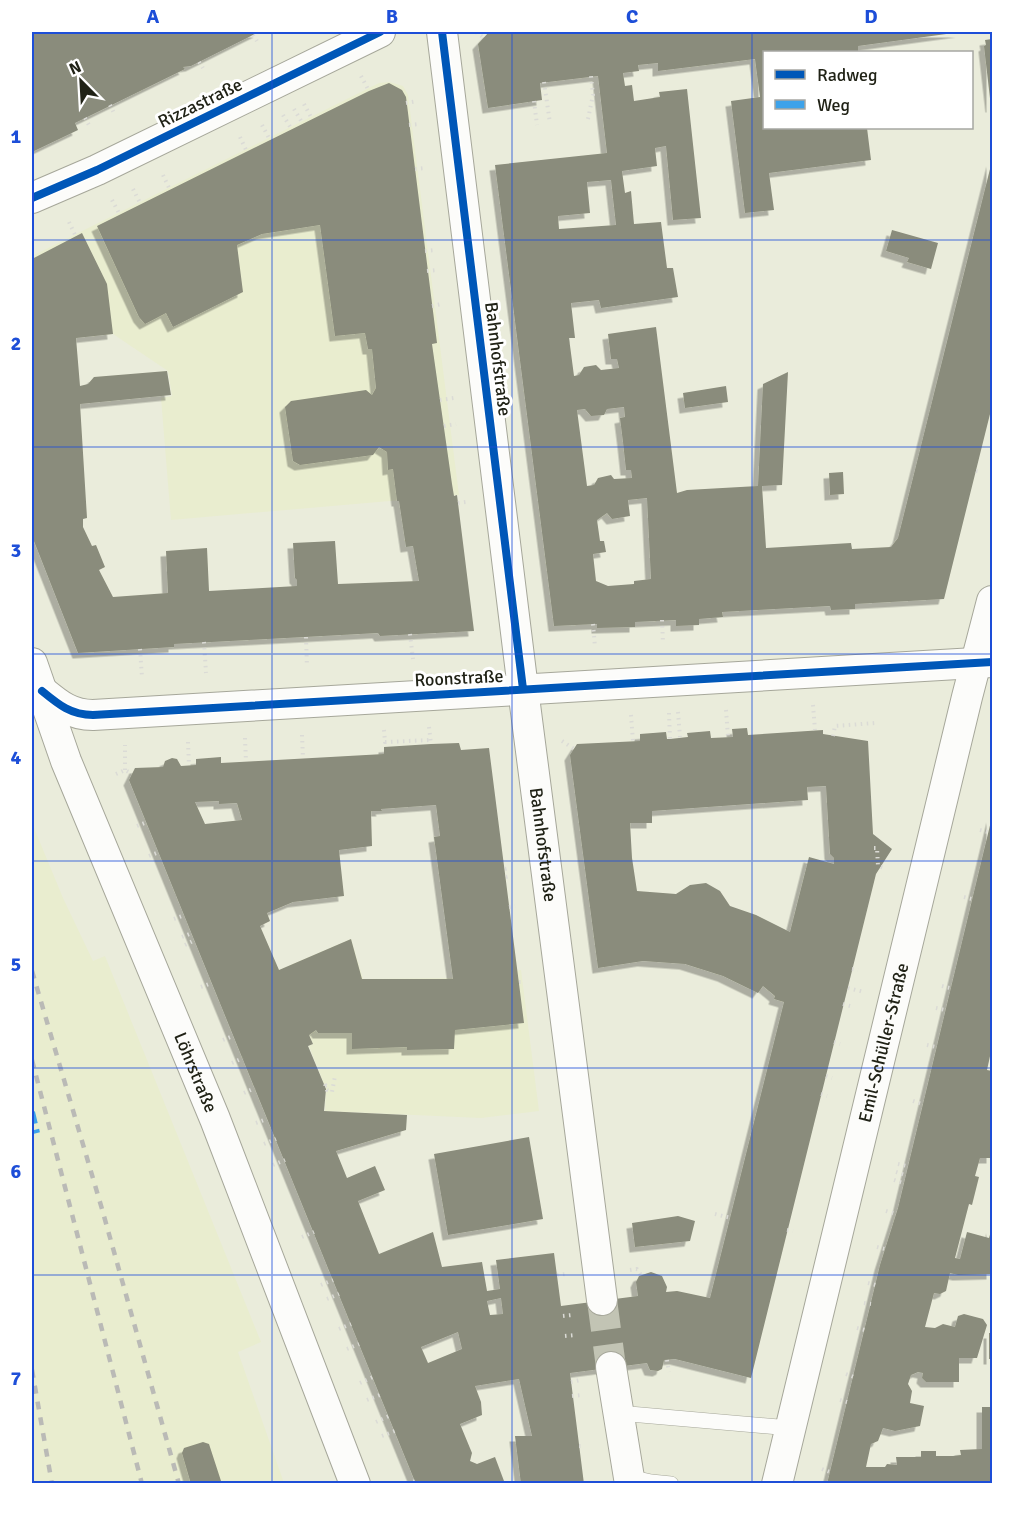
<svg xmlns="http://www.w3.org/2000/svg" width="1024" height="1515" font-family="Signika,sans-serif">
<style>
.built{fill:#e9edcf}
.building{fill:#8a8c7b;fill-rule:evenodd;filter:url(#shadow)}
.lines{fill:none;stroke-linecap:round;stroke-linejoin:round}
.street-tunnel{stroke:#c2c4b4;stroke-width:30;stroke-dasharray:30 15;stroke-linecap:butt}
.lane-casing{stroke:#a6a79a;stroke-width:16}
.street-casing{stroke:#a6a79a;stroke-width:32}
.path{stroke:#dbdbd6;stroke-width:4;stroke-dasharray:1.5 4.5;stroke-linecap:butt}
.lane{stroke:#fcfcfa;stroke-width:15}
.street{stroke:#fcfcfa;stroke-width:30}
.rail{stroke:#babab6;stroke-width:4.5;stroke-dasharray:8 8;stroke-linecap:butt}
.path-bridge{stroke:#dbdbd6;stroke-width:4;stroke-dasharray:1.5 4.5;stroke-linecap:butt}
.quiet{stroke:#3da2ea;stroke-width:6;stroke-dasharray:12 6;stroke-linecap:butt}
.cycleway-casing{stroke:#fff;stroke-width:11}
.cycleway{stroke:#0057b8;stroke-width:8}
.grid{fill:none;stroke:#1d4ed8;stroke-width:1.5;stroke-opacity:0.55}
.labels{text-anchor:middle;stroke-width:6;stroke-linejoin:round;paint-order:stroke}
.street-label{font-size:18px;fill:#202216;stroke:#fff}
.neatline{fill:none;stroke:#1d4ed8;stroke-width:2}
.grid-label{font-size:20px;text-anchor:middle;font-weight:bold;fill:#1d4ed8}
</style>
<defs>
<filter id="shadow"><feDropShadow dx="-5.5" dy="5.5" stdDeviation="0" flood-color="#0004"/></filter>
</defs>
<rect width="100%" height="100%" fill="#eaecdb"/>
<path class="built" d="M389 82 403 86 408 95 459 495 171 520 161 398 172 396 168 371 113 334 32 341V256L379 83Z
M32 823 63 898 93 961 105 956 261 1342 238 1352 284 1483H32Z
M351 939 363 979 463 978 521 970 539 1111 481 1118 325 1111 326 1089 309 1046 313 1044 279 970Z"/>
<path class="building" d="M32 32H259L191 66 183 67 185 69 75 123 78 130 32 152Z
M489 32H961L858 46V52H764V128H867L871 160 769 173 774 210 745 213 731 101 760 97 755 59 658 71V63L638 65 639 71 623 73 625 86 632 85 634 101 660 97 659 92 687 89 701 218 673 220 666 146 655 148 657 166 622 171 625 193 631 191 634 224 661 222 667 268H673L678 297 601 308 599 300 571 303 575 338H569L574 376 579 375 584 367 596 365 601 370 619 368 617 359H611L608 334 656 327 677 493 687 490 758 486 763 384 788 372 782 485 762 486 766 548 851 543 852 549 891 547 898 538 992 161V406L944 599 855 604V609L831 610 830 606 722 612 723 617 699 619V625L676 626V620L635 622V627L597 628V624L554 626 495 165 607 153 598 76 540 83 542 100 488 108 478 44ZM611 180 616 225 559 229 558 216 590 213 587 182ZM624 407 625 417 620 418 623 442 626 470H631L632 478 614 479 611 475 598 478 594 485 587 486 577 410 585 409 591 416 604 415 607 409ZM647 498 651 579 634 581V584L608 586 596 581 593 554 606 552 604 541H600L597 520 607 513 612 519 630 516 628 500Z
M992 39V107H991L984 46 986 45 985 40Z
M389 83 402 90 406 97 437 343 432 344 452 484 454 496 457 495 474 631 380 636 378 633 174 644V647L78 653 32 536V259L82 233 107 284 113 334 76 338 80 386 88 384 94 377 167 371 171 395 80 404 87 518 83 519V527L92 546 96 545 105 567 99 570 113 597 168 593 166 551 207 548 209 591 297 586V580L295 578 293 543 335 541 338 584 419 581 413 546 406 547 399 501H397L393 469 388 470 387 452 379 447 373 455 300 465 293 461 285 407 291 401 366 390 372 395 376 388 372 349H368L365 333 335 336 320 225 262 234 237 245 243 292 173 327 166 313 145 324 139 317 97 226 369 91Z
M892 230 938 243 931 269 907 262 909 258 886 251Z
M726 386 728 402 685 408 683 393Z
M843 472 844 494 830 495 829 473Z
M747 728 748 735 823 730V734L868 741 873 834 892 849 876 874 751 1378 675 1359 664 1360 662 1369 658 1371 650 1370 647 1363 570 1373 584 1484H521L515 1436H532L519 1379 475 1386 481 1402 482 1415 460 1424 472 1453 470 1461 477 1464 495 1457 504 1481 499 1484H416L129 780 135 768 163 767 165 761 172 758 177 759 181 766 196 765V759L221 757V763L384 754V747L431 744 459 743 461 750 489 748 524 1023 455 1030 454 1049 407 1050V1047L352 1049V1033H318L316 1030 309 1035 313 1044 308 1046 326 1089 324 1111 407 1115 406 1130 336 1151 347 1178 375 1166 385 1190 358 1201 379 1254 433 1232 442 1267 482 1262 487 1291 500 1289 496 1260 554 1253 561 1306 638 1296 636 1282 639 1276 651 1272 662 1276 667 1287 666 1292 677 1291 710 1298 784 1002 774 999 775 996 763 986 758 993 723 976 685 964 643 961 598 968 570 755 577 744 640 741V734L666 732 667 739H670L688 737 687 733 710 731 711 738 733 737 732 729ZM826 786 830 854 834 858V864L809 857 790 932 756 915 730 906 720 891 706 883 690 885 676 894 637 891 632 858 630 823H652V811L808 800 807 787ZM219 801V804L237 803 242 820 205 824 195 802ZM436 805 440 836 434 837 453 979H362L351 939 279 970 260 926 270 921 267 913 293 902 344 896 339 850 372 846 371 811H382L381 809ZM501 1298 503 1314 490 1315 487 1301ZM458 1332 462 1349 428 1363 421 1347Z
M992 817V1047L987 1070 992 1071V1158H980L975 1176 979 1177 972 1205 969 1204 955 1258 960 1259 967 1232 989 1238 992 1228V1274L958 1275 950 1273 946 1291 940 1294 934 1293 925 1327 935 1328 943 1324 955 1327 958 1316 964 1314 983 1319 987 1325 977 1358H959V1382H926L922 1378 923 1373 918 1372 911 1375 908 1384 912 1391 910 1403 924 1406 920 1426 895 1431 883 1428 878 1441 871 1444 866 1467H885L887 1464 897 1465 896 1457H921V1451H936V1456H953L961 1455 960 1450 982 1449V1407H992V1484H827L880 1265 898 1208Z
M529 1137 543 1219 448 1235 434 1154Z
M678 1216 695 1221 690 1241 635 1247 632 1223Z
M989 1333H992V1359H989Z
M203 1442 209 1444 222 1484H191L182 1453 184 1448Z"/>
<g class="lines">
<path class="street-tunnel" d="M602 1300 611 1367"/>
<defs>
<path id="lane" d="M618 1413 790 1428
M629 1477 651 1482 671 1484"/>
<g id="street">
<path id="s1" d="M442 32 523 689 602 1300"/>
<path d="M32 198 97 170 380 32"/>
<path id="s2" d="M32 663 66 761 215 1119 355 1484"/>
<path d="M42 691C59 705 71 715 93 715L992 662"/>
<path d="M611 1367 630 1484"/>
<path id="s3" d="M777 1484 967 697 992 601"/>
</g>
</defs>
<use href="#lane" class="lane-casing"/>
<use href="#street" class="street-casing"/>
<path class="path" d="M476 32 484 38
M253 35 257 41
M199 62 203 68
M361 76 369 91
M544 82 550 123
M534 101 537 125
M406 103 417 101
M304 104 312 119
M110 105 114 113
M294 109 303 124
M283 115 292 130
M85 118 89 125
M588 119 593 95 591 76
M262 125 270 140
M409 125 420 124
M240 137 247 152
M415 169 426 168
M163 175 170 190
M133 189 141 205
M112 200 120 215
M69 222 76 237
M425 251 436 250
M427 271 438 270
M432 306 442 304
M440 400 454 398
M444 426 456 424
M976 471 981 472
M458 503 466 502
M32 542 34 541
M662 620 663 643
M593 624 595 647
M410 634 413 659
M306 637 307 667
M204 642 206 673
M140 649 142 677
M813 705 815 730
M726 710 728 737
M678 712 680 737
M669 713 670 739
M631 715 633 741
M429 727 431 744
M384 730 385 742 430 740
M302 735 303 758
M833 736 835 726 875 723
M245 738 246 762
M562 741 574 749
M188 742 189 765
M125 770V745
M116 774 125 770 132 774
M137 826 147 822
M980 830 988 832
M874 848H877L878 866 884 868
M149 856 159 852
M505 869 509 868
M506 877 510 876
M964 897 972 899
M509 907 515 906
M174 919 185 915
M182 937 192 933
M185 945 195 940
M852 969 858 970
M519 982H524
M942 986 950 988
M201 987 212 983
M848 988 864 992
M843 1004 850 1006
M936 1008 945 1010
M223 1040 233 1036
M834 1042 840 1044
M927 1045 936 1047
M232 1063 243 1058
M826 1076 832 1078
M325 1084 327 1090 332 1092 335 1076
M244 1093 255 1088
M821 1094 827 1096
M913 1101 922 1104
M256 1123 267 1119
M264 1144 276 1139
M898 1164 907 1166
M273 1165 285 1160
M896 1172 905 1175
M894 1180 903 1183
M886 1211 896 1214
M715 1214 731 1218
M787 1230 793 1231
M302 1237 314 1232
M877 1247 885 1249
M630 1270 637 1269 641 1275
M557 1275 566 1274
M868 1283 876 1285
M321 1285 333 1280
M327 1299 339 1294
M864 1303 871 1304
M563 1316 572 1315
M857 1328 865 1330
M339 1329 351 1324
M565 1336 575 1335
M347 1349 359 1344
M667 1360 669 1372
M846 1374 854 1377
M571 1382 581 1380
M360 1383 373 1377
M572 1396 583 1395
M367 1400 380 1395
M840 1400 847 1402
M376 1422 389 1416
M382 1436 395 1431
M579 1446H585
M822 1469 830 1472
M408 1484 415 1481"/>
<use href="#lane" class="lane"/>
<use href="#street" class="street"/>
<path class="rail" d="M32 971 102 1209 179 1484
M32 1060 142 1484
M32 1370 52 1484"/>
<path class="path-bridge" d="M325 1086 327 1085"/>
<path class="quiet" d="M32 1112 37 1133"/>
<defs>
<path id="cycleway" d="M442 32 523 689
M32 198 97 170 380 32
M42 691C59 705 71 715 93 715L992 662"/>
</defs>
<use href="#cycleway" class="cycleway-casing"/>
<use href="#cycleway" class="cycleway"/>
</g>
<path class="grid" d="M272 32V1484M512 32V1484M752 32V1484M32 240H992M32 447H992M32 654H992M32 861H992M32 1068H992M32 1275H992"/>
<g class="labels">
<g class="street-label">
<text transform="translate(200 103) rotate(-26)" y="6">Rizzastraße</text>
<text transform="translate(498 359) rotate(83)" y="6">Bahnhofstraße</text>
<text transform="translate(459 678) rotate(-3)" y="6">Roonstraße</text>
<text dy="6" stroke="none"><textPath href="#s1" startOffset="819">Bahnhofstraße</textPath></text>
<text dy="6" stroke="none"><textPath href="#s3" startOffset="454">Emil-Schüller-Straße</textPath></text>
<text dy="6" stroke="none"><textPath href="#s2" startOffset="441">Löhrstraße</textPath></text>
</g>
</g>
<rect width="1024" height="1515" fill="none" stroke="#ffffff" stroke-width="66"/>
<rect x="763" y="51" width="210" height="78" fill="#ffffff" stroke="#a6a7a2" stroke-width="1.5"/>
<rect x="775" y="70" width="30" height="9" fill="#0057b8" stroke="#a6a7a2" stroke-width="1.5"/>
<text x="817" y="81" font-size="18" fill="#202216">Radweg</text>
<rect x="775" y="100" width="30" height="9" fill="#3da2ea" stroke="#a6a7a2" stroke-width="1.5"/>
<text x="817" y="111" font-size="18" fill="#202216">Weg</text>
<g transform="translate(81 81) rotate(336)" stroke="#ffffff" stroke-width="4.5" paint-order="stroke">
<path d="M0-4.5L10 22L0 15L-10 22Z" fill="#202216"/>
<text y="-9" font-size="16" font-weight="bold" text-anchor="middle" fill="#202216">N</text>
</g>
<rect x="33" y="33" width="958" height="1449" class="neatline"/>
<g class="grid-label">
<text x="153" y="23">A</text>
<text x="392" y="23">B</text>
<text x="632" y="23">C</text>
<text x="871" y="23">D</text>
<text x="16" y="143">1</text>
<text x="16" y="350">2</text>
<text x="16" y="557">3</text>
<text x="16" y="764">4</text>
<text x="16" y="971">5</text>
<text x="16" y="1178">6</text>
<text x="16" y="1385">7</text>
</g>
</svg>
